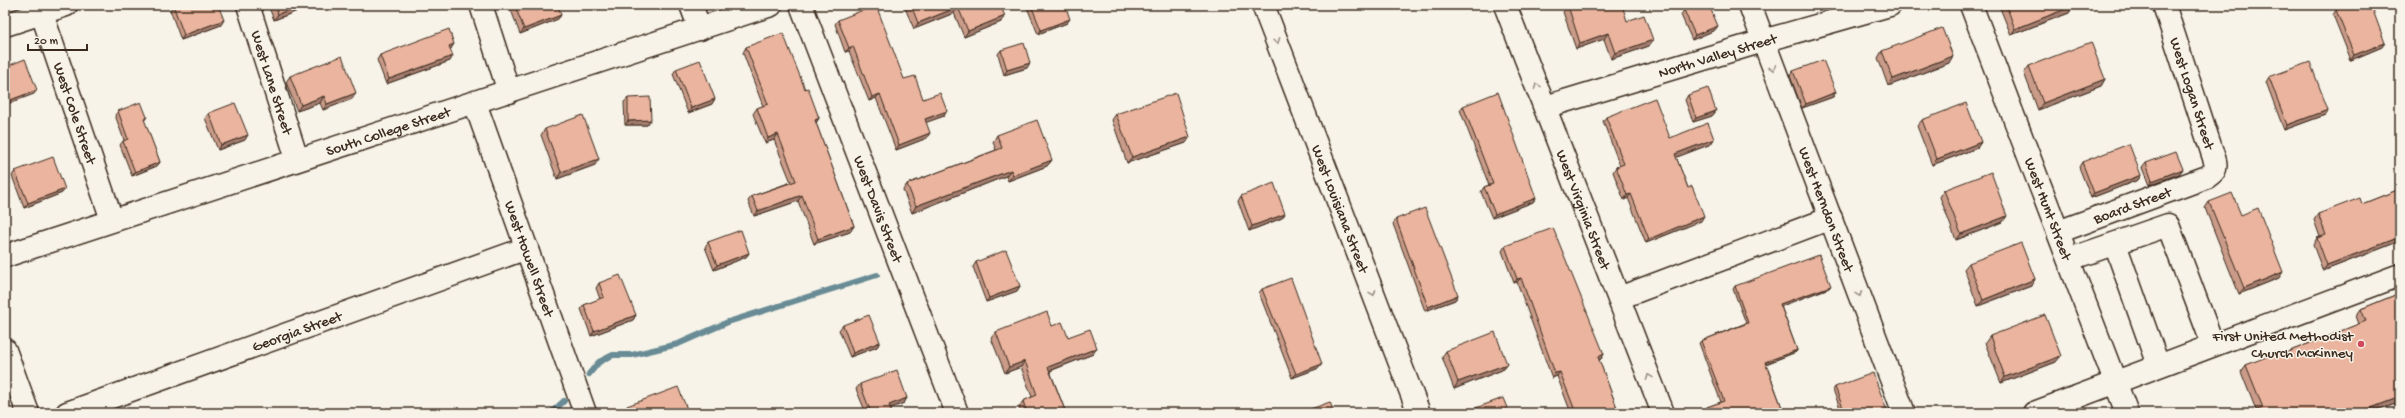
<svg xmlns="http://www.w3.org/2000/svg" width="2405" height="418" font-family="'Gochi Hand',sans-serif">
<style>
.lines{fill:none;stroke-linecap:round;stroke-linejoin:round}
.stream{stroke:#678b95;stroke-width:6}
.minor-casing{stroke:#3b2a1e;stroke-width:25}
.major-casing{stroke:#3b2a1e;stroke-width:25}
.minor{stroke:#f7f3e8;stroke-width:22}
.major{stroke:#f7f3e8;stroke-width:22}
.wall{fill:#c99b88;stroke:#3b2a1e}
.shaded-wall{fill:#a47e6f;stroke:#3b2a1e}
.building{fill:#eab49e;stroke:#3b2a1e}
.oneway{stroke:#998e83}
.poi-dot{fill:#d1495b;stroke:#f7f3e8;stroke-width:1.5}
.labels{text-anchor:middle;stroke-width:3;stroke-linejoin:round;paint-order:stroke}
.street-label{font-size:15px;fill:#3b2a1e;stroke:#f7f3e8}
.poi-label{font-size:15px;fill:#3b2a1e;stroke:#f7f3e8;text-anchor:end}
</style>
<rect width="100%" height="100%" fill="#f7f3e8"/>
<filter id="ink" filterUnits="userSpaceOnUse"><feTurbulence type="fractalNoise" baseFrequency=".025" numOctaves="2"/><feDisplacementMap in="SourceGraphic" scale="8" xChannelSelector="R" yChannelSelector="G"/><feConvolveMatrix kernelMatrix="1 2 1 2 8 2 1 2 1" color-interpolation-filters="sRGB"/></filter>
<g filter="url(#ink)">
<g class="lines">
<path class="stream" d="M589 374 599 362 613 355H632L678 344 728 322 877 275
M551 413 564 401"/>
<defs>
<g id="minor">
<path id="s1" d="M39 5 112 220"/>
<path id="s2" d="M248 5 297 159"/>
<path d="M481 5 509 92"/>
<path d="M691 5 700 29"/>
<path id="s3" d="M801 5 957 413"/>
<path id="s4" d="M1750 5 1904 413"/>
<path id="s5" d="M1971 5 2127 413"/>
<path d="M5 25 66 5"/>
<path id="s6" d="M475 103 585 413"/>
<path id="s7" d="M1545 107 1763 41 1890 5"/>
<path id="s8" d="M2058 232 2207 177C2214 172 2217 170 2215 161L2164 5"/>
<path d="M2115 244 2158 365"/>
<path id="s9" d="M5 256 771 5"/>
<path d="M2070 259 2168 225 2213 345"/>
<path d="M1619 298 1831 218"/>
<path d="M5 350 28 413"/>
<path id="s10" d="M67 413 527 248"/>
<path d="M2034 413 2400 275"/>
</g>
<g id="major">
<path id="s11" d="M1263 5 1419 413"/>
<path id="s12" d="M1505 5 1663 413"/>
</g>
</defs>
<use href="#minor" class="minor-casing"/>
<use href="#major" class="major-casing"/>
<use href="#minor" class="minor"/>
<use href="#major" class="major"/>
</g>
<path class="wall" d="M173 5 221 25 181 40 170 10Z
M268 5H313L274 20Z
M907 5H1000L1001 22 964 37 954 13 914 29 905 8Z
M1026 5H1065L1067 23 1038 34Z
M2002 5H2073V6L2069 13 2011 35 2000 8Z
M515 6 561 15 558 19 520 34 511 10Z
M1568 6 1627 21 1649 46 1611 59 1604 39 1576 49 1563 12Z
M1684 10 1715 30 1692 40 1681 15Z
M2336 10 2382 47 2351 60 2333 15Z
M838 20 904 79 923 99 944 116 926 122 927 138 896 150 876 98 869 101 849 51 845 52 835 24Z
M746 47 805 89 819 118 816 123 854 226 850 232 814 244 798 201 754 216 748 201 752 196 791 182 774 140 765 143 753 114 757 108 763 106 743 53Z
M450 49V61L386 84 377 60 380 55Z
M1001 50 1027 68 1004 75 998 54Z
M1882 51 1949 63 1888 86 1878 58Z
M2029 66 2105 79 2101 86 2038 110 2024 73Z
M676 69 712 104 688 113 673 74Z
M1793 71 1836 92 1833 97 1802 108 1790 76Z
M290 76 356 93 352 99 323 110 320 103 297 111 286 82Z
M2269 77 2328 110 2325 115 2284 130 2266 82Z
M1688 95 1716 111 1712 116 1693 122 1685 100Z
M628 98 647 125H625L624 102Z
M1463 106 1536 198 1533 202 1492 218 1481 192 1484 187 1489 185 1460 110Z
M118 111 147 117 144 121 160 162 157 166 132 176 120 145 123 141 124 140 115 115Z
M209 113 245 140 218 150 205 118Z
M1116 114 1186 143 1127 163 1112 120Z
M1606 117 1670 138 1714 139 1711 144 1676 157 1701 221 1646 243 1628 198 1624 200 1613 172 1616 167 1620 166 1603 121Z
M1922 120 1981 142 1977 148 1932 165 1917 126Z
M545 129 595 165 557 179 541 135Z
M997 135 1052 160 1047 166 1008 181 1006 176 912 213 903 190 907 184 996 150 993 142Z
M2082 162 2141 175 2138 180 2091 198 2079 167Z
M2146 163 2183 169 2179 174 2149 185 2142 168Z
M15 171 62 193 24 208 12 176Z
M2400 189V241L2323 271 2313 245 2317 238 2320 237 2314 220 2318 214 2362 204Z
M1944 190 2003 222 1956 240 1940 197Z
M1241 196 1282 218 1249 231 1238 201Z
M2209 202 2241 215 2279 278 2239 294 2205 208Z
M1396 219 1458 295 1455 300 1425 311 1393 224Z
M708 242 749 253 746 257 714 270 705 247Z
M1505 246 1604 354 1601 359 1599 360 1619 413H1571L1557 376 1552 378 1517 282 1514 283 1502 251Z
M976 262 1020 286 1017 291 986 302 973 267Z
M1969 263 2035 279 2031 286 1978 306 1964 269Z
M599 283 636 315 633 320 591 336 581 309 584 305 600 299 596 288Z
M1735 286 1829 288 1781 306 1797 350 1796 352 1766 364 1784 413H1706L1705 410 1707 407 1721 402 1699 343 1701 341 1746 323 1733 289Z
M1262 289 1319 368 1292 378 1259 293Z
M2400 293V402L2372 413 2256 410 2241 372 2246 365 2280 355 2359 324 2356 316 2361 309Z
M843 325 880 342 877 347 850 357 839 330Z
M1052 326 1093 354 1050 371 1066 413H1021L1019 407 1023 401 1032 397 1021 367 1005 373 991 338 996 332Z
M1990 336 2056 362 2001 383 1985 343Z
M1446 351 1507 364 1502 370 1454 389 1442 357Z
M860 384 907 398 904 403 890 408 892 413H866L856 389Z
M1835 387 1888 413H1842L1833 390Z
M627 406 684 413H625L624 411Z
M1473 409 1509 413H1470Z"/>
<path class="shaded-wall" d="M301 5H313L274 20 278 14Z
M2073 6 2069 13 2011 35 2015 29Z
M958 7 954 13 914 29 918 23Z
M561 15 558 19 520 34 524 29Z
M1005 16 1001 22 964 37 968 31Z
M1070 19 1067 23 1038 34 1041 30Z
M224 20 221 25 181 40 184 35Z
M1718 26 1715 30 1692 40 1695 35Z
M1608 33 1604 39 1576 49 1580 43Z
M1653 40 1649 46 1611 59 1615 53Z
M2385 43 2382 47 2351 60 2354 55Z
M454 44 451 49 446 50 449 46Z
M853 46 849 51 845 52 849 48Z
M453 56 450 61 386 84 389 79Z
M1953 56 1949 63 1888 86 1893 79Z
M1030 63 1027 68 1004 75 1007 70Z
M2105 79 2101 86 2038 110 2043 103Z
M37 90 34 94 5 105V102Z
M1836 92 1833 97 1802 108 1806 104Z
M356 93 352 99 323 110 327 104Z
M880 94 876 98 869 101 872 97Z
M324 96 320 103 297 111 301 105Z
M715 99 712 104 688 113 691 108Z
M2328 110 2325 115 2284 130 2287 125Z
M947 111 944 116 922 124 925 119Z
M1716 111 1712 116 1693 122 1696 118Z
M819 118 816 123 815 120Z
M651 120 647 125H625L628 121Z
M930 133 927 138 896 150 899 145Z
M778 134 774 140 765 143 768 138Z
M248 135 245 140 218 150 221 145Z
M1190 137 1186 143 1127 163 1132 157Z
M1714 139 1711 144 1672 159 1675 154Z
M1981 142 1977 148 1932 165 1937 159Z
M599 159 595 165 557 179 561 172Z
M1052 160 1047 166 1008 181 1013 175Z
M160 162 157 166 132 176 135 172Z
M2183 169 2179 174 2149 185 2152 181Z
M1011 170 1006 176 912 213 916 206Z
M2141 175 2138 180 2091 198 2094 193Z
M65 189 62 193 24 208 28 203Z
M1631 194 1628 198 1624 200 1627 195Z
M802 195 798 201 754 216 758 211Z
M1536 198 1533 202 1492 218 1495 214Z
M1285 214 1282 218 1249 231 1252 226Z
M1704 216 1701 221 1646 243 1649 239Z
M2007 216 2003 222 1956 240 1961 234Z
M854 226 850 232 814 244 818 239Z
M2400 237V241L2323 271 2327 265Z
M749 253 746 257 714 270 717 265Z
M2283 272 2279 278 2239 294 2244 288Z
M1521 278 1517 282 1514 283 1517 279Z
M2035 279 2031 286 1978 306 1983 300Z
M1020 286 1017 291 986 302 989 298Z
M1831 286 1829 288 1779 307 1780 304Z
M1458 295 1455 300 1425 311 1428 307Z
M636 315 633 320 591 336 594 331Z
M880 342 877 347 850 357 853 353Z
M1097 348 1093 354 1044 373 1048 367Z
M1797 350 1796 352 1763 365 1765 362Z
M1604 354 1601 359 1595 362 1598 357Z
M2061 356 2056 362 2001 383 2005 377Z
M1025 361 1021 367 1005 373 1009 367Z
M1322 364 1319 368 1292 378 1296 374Z
M1507 364 1502 370 1454 389 1458 382Z
M1560 372 1557 376 1552 378 1555 373Z
M2400 397V402L2372 413H2358Z
M907 398 904 403 886 410 889 405Z
M687 409 684 413H678L679 412Z"/>
<path class="building" d="M173 5H218L224 20 184 35Z
M275 5H301L278 14Z
M517 5H558L561 15 524 29 515 6Z
M876 5 904 79 915 76 923 99 940 93 947 111 925 119 930 133 899 145 880 94 872 97 853 46 849 48 838 20Z
M911 5H1000L1005 16 968 31 958 7 918 23Z
M1031 5H1065L1070 19 1041 30Z
M1571 5H1622L1627 21 1644 15 1653 40 1615 53 1608 33 1580 43 1568 6Z
M1697 5H1709L1718 26 1695 35 1684 10Z
M2006 5H2073V6L2015 29Z
M2350 5H2371L2385 43 2354 55 2336 10Z
M1942 28 1953 56 1893 79 1882 51Z
M449 29 454 44 449 46 453 56 389 79 380 55Z
M783 33 805 89 808 88 819 118 815 120 854 226 818 239 802 195 758 211 752 196 796 181 778 134 768 138 757 108 768 104 746 47Z
M2091 42 2105 79 2043 103 2029 66Z
M1024 43 1030 63 1007 70 1001 50Z
M342 56 356 93 327 104 324 96 301 105 290 76Z
M25 59 37 90 5 102V67Z
M700 60 715 99 691 108 676 69Z
M1823 60 1836 92 1806 104 1793 71Z
M2310 62 2328 110 2287 125 2269 77Z
M1708 88 1716 111 1696 118 1688 95Z
M1498 92 1536 198 1495 214 1484 187 1493 184 1463 106Z
M1176 93 1190 137 1132 157 1116 114Z
M650 97 651 120 628 121V98Z
M1655 98 1670 138 1708 123 1714 139 1675 154 1688 188 1692 186 1704 216 1649 239 1631 194 1627 195 1616 167 1624 164 1606 117Z
M141 102 147 117 144 119 160 162 135 172 123 141 128 139 118 111Z
M235 103 248 135 221 145 209 113Z
M1966 103 1981 142 1937 159 1922 120Z
M583 115 599 159 561 172 545 129Z
M1037 120 1052 160 1013 175 1011 170 916 206 907 184 1002 148 997 135Z
M2129 144 2141 175 2094 193 2082 162Z
M2176 152 2183 169 2152 181 2146 163Z
M53 157 65 189 28 203 15 171Z
M1991 172 2007 216 1961 234 1944 190Z
M1274 183 1285 214 1252 226 1241 196Z
M2400 189V237L2327 265 2317 238 2326 235 2318 214 2360 198 2362 204Z
M2232 193 2241 215 2258 208 2283 272 2244 288 2209 202Z
M1425 208 1458 295 1428 307 1396 219Z
M1553 228 1604 354 1598 357 1619 413H1576L1560 372 1555 373 1521 278 1517 279 1505 246Z
M741 230 749 253 717 265 708 242Z
M2021 243 2035 279 1983 300 1969 263Z
M1006 250 1020 286 989 298 976 262Z
M1819 255 1831 286 1780 304 1797 350 1765 362 1784 413H1709L1707 407 1724 401 1701 341 1748 323 1735 286Z
M620 275 636 315 594 331 584 305 604 297 599 283Z
M1291 278 1322 364 1296 374 1262 289Z
M2400 293V397L2358 413H2249L2263 408 2246 365 2279 352 2280 355 2366 321 2361 309Z
M1047 312 1052 326 1062 322 1068 337 1090 329 1097 348 1048 367 1066 413H1027L1023 401 1037 395 1025 361 1009 367 996 332Z
M869 315 880 342 853 353 843 325Z
M2045 315 2061 356 2005 377 1990 336Z
M1495 332 1507 364 1458 382 1446 351Z
M897 370 907 398 889 405 892 413H871L860 384Z
M1873 373 1888 413H1845L1835 387Z
M678 387 687 409 679 412V413H630L627 406Z
M1503 398 1509 413H1474L1473 409Z
M1330 402 1334 413H1300Z"/>
<defs><path id="oneway-chevron" d="M-2-3.5L2.5 0L-2 3.5" fill="none" stroke-width="1.6" stroke-linecap="round" stroke-linejoin="round"/></defs>
<g class="oneway">
<use href="#oneway-chevron" transform="translate(1277 41) rotate(69)"/>
<use href="#oneway-chevron" transform="translate(1773 68) rotate(69)"/>
<use href="#oneway-chevron" transform="translate(1537 86) rotate(-111)"/>
<use href="#oneway-chevron" transform="translate(1373 293) rotate(69)"/>
<use href="#oneway-chevron" transform="translate(1859 294) rotate(70)"/>
<use href="#oneway-chevron" transform="translate(1649 377) rotate(-111)"/>
</g>
</g>
<circle class="poi-dot" cx="2361" cy="344" r="4"/>
<g class="labels">
<g class="street-label">
<text dy="5" stroke="none"><textPath href="#s7" startOffset="180">North Valley Street</textPath></text>
<text dy="5" stroke="none"><textPath href="#s2" startOffset="81">West Lane Street</textPath></text>
<text transform="translate(2193 93) rotate(72)" y="5">West Logan Street</text>
<text dy="5" stroke="none"><textPath href="#s1" startOffset="114">West Cole Street</textPath></text>
<text dy="5" stroke="none"><textPath href="#s9" startOffset="403">South College Street</textPath></text>
<text dy="5" stroke="none"><textPath href="#s8" startOffset="79">Board Street</textPath></text>
<text dy="5" stroke="none"><textPath href="#s3" startOffset="218">West Davis Street</textPath></text>
<text dy="5" stroke="none"><textPath href="#s11" startOffset="218">West Louisiana Street</textPath></text>
<text dy="5" stroke="none"><textPath href="#s12" startOffset="219">West Virginia Street</textPath></text>
<text dy="5" stroke="none"><textPath href="#s4" startOffset="218">West Herndon Street</textPath></text>
<text dy="5" stroke="none"><textPath href="#s5" startOffset="218">West Hunt Street</textPath></text>
<text dy="5" stroke="none"><textPath href="#s6" startOffset="165">West Howell Street</textPath></text>
<text dy="5" stroke="none"><textPath href="#s10" startOffset="244">Georgia Street</textPath></text>
</g>
<g class="poi-label">
<text x="2353" y="340">First United Methodist<tspan x="2353" dy="17">Church McKinney</tspan></text>
</g>
</g>
<rect width="2405" height="418" fill="none" stroke="#f7f3e8" stroke-width="20"/>
<rect x="10" y="10" width="2385" height="398" fill="none" stroke="#3b2a1e" stroke-width="1.5" filter="url(#ink)"/>
<path d="M28 44v6h59v-6" fill="none" stroke="#3b2a1e" stroke-width="2"/>
<text x="34" y="44" font-size="12" fill="#3b2a1e" stroke="#f7f3e8" stroke-width="3" paint-order="stroke">20 m</text>
</svg>
